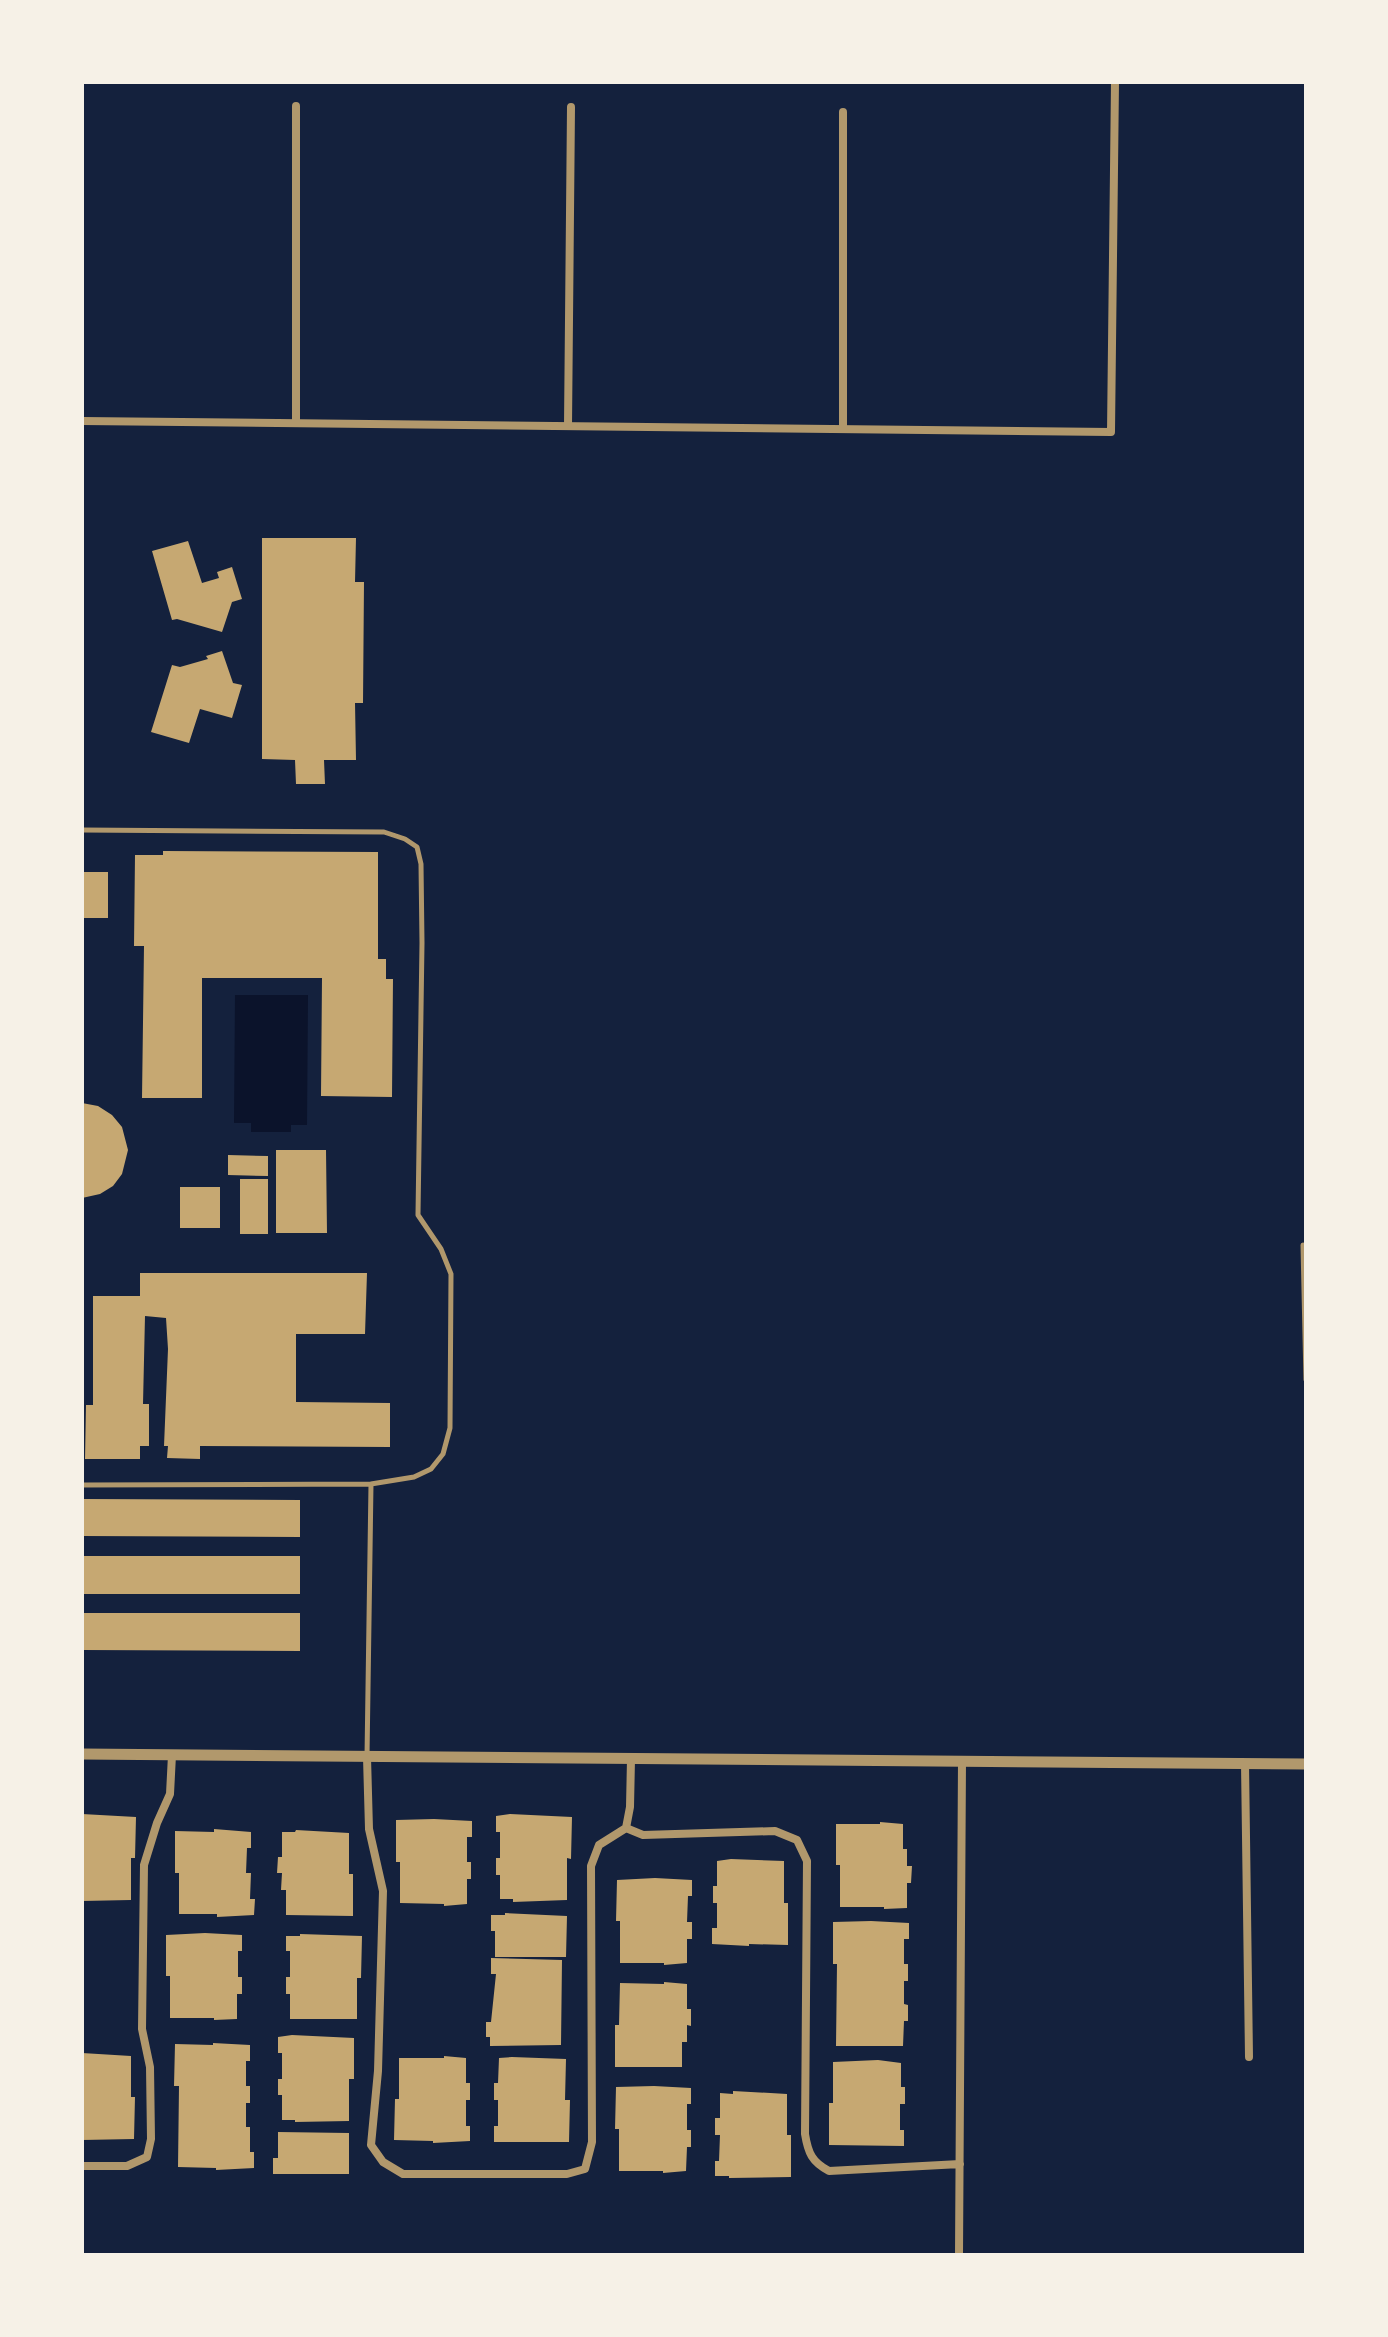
<svg xmlns="http://www.w3.org/2000/svg" width="1388" height="2337" font-family="Jost,sans-serif">
<style>
.water{fill:#0b132b}
.building{fill:#c6a872}
.lines{fill:none;stroke-linecap:round;stroke-linejoin:round}
.service{stroke:#b1986c;stroke-width:5}
.minor{stroke:#b1986c;stroke-width:8}
.tertiary{stroke:#b1986c;stroke-width:11}
</style>
<rect width="100%" height="100%" fill="#14213d"/>
<path class="water" d="M235 995H308L307 1125H291V1132H251V1123H234Z"/>
<path class="building" d="M262 538H356L355 582H364L363 703H355L356 760H324L325 784H296L295 760 262 759Z
M188 541 202 583 219 578 217 572 232 567 242 599 232 602 222 632 177 619 172 620 152 551Z
M222 651 233 683 242 685 232 718 200 709 189 743 151 732 172 665 180 667 208 659 206 656Z
M163 851 378 852V959H386V979H393L392 1097 321 1096 322 978H202V1098H142L144 946H134L135 855H163Z
M82 872H108V918H82Z
M82 1103 98 1106 112 1115 122 1127 128 1150 122 1174 113 1186 100 1194 82 1198Z
M276 1150H326L327 1233H276Z
M228 1155 268 1156V1176L228 1175Z
M240 1179H268V1234H240Z
M180 1187H220V1228H180Z
M140 1273H367L365 1334H296V1402L390 1403V1447L200 1446V1459L167 1458 168 1446H164L168 1349 166 1318 145 1316 143 1404H149V1446H140V1459H85L86 1405H93V1296H140Z
M82 1499 300 1500V1537L82 1536Z
M82 1556H300V1594H82Z
M82 1613H300V1651L82 1650Z
M82 1814 136 1817 135 1858H131V1900L82 1901Z
M510 1814 572 1817 571 1859 567 1858V1900L513 1902V1899H500V1875H496V1858H500V1832H496V1816Z
M434 1819 472 1821V1837H467V1862H471V1879H467V1904L444 1906V1904L400 1903V1862H396V1820Z
M880 1822 903 1824V1849H907V1866H912L911 1883H907V1908L884 1909V1907H840V1865H836V1824H880Z
M214 1829 251 1832V1848H247L246 1873H251L250 1899H255L254 1915 217 1917V1914H179V1873H175V1831L214 1832Z
M296 1830 349 1833V1874H353V1916L286 1915V1890H281L282 1873H277L278 1857H282V1832H295Z
M731 1859 784 1861V1903H788V1945L749 1944V1946L712 1944V1928H717V1903H713V1886H717V1861Z
M655 1878 692 1880V1896H688L687 1922H692V1939H687V1963L664 1965V1963H620V1921H616L617 1880Z
M505 1913 567 1916 566 1957H495V1931H491V1915H505Z
M871 1921 909 1923V1939H904V1964H908V1981H904V2004L908 2005V2021H904L903 2046H836L837 1964H833V1922Z
M205 1933 242 1935V1951H238V1977H242V1994H237V2019L214 2020V2018H170V1976H166V1935Z
M300 1934 362 1936 361 1978H357V2019H290V1994H286V1977H290V1951H286V1936H300Z
M491 1958 562 1960 561 2045 490 2046V2037H486V2022H491L496 1974H491Z
M664 1982 687 1984V2009H691V2026L687 2025V2042H682V2067H615V2025H619L620 1983 664 1984Z
M292 2035 354 2038V2079H349V2121L295 2122V2120H282V2095H278V2079H282V2053H278V2037Z
M213 2043 250 2045V2061H246V2086H250V2103H246V2127H250V2152H254V2168L216 2170V2168L178 2167 179 2086H174L175 2044 213 2045Z
M82 2053 131 2056V2097H135L134 2139 82 2140Z
M444 2056 466 2058V2083H470V2100H466V2126H470V2141L433 2143V2141L394 2140 395 2099H399V2058H444Z
M512 2057 566 2059 565 2100H570L569 2142H494V2126H498V2100H494V2083H498L499 2058Z
M878 2060 901 2063V2087H905V2104H900V2130H904V2146L829 2145V2103H833V2062Z
M654 2086 691 2088V2104H687V2130H691V2147H687L686 2171 663 2173V2171H619V2129H615L616 2087Z
M733 2091 787 2094V2135H791V2177L729 2178V2176H715V2161H719L720 2135H715V2118H720V2093L733 2094Z
M278 2132 349 2133V2174H273V2158H278Z"/>
<g class="lines">
<path class="service" d="M82 830 384 832 405 839 417 847 421 864 422 943 418 1215 441 1249 451 1274 450 1428 443 1454 431 1469 414 1477 371 1484
M1303 1245 1306 1380
M82 1485 371 1484 367 1757"/>
<path class="minor" d="M82 421 1111 432 1115 82
M296 423V106
M568 426 571 107
M843 429V112
M367 1757 369 1829 383 1891 378 2071 371 2145 383 2162 403 2174H567L585 2169 592 2142 591 1866 599 1845 626 1828 630 1807 631 1759
M1245 1763 1249 2057
M626 1828 643 1835 775 1831 797 1840 807 1861 805 2134C808 2153 812 2162 829 2171L960 2164
M82 2166H127L147 2157 151 2139 150 2067 142 2029 144 1865 157 1823 170 1794 172 1755
M959 2255 962 1761"/>
<path class="tertiary" d="M82 1754 1306 1764"/>
</g>
<rect width="1388" height="2337" fill="none" stroke="#f6f1e7" stroke-width="168"/>
</svg>
